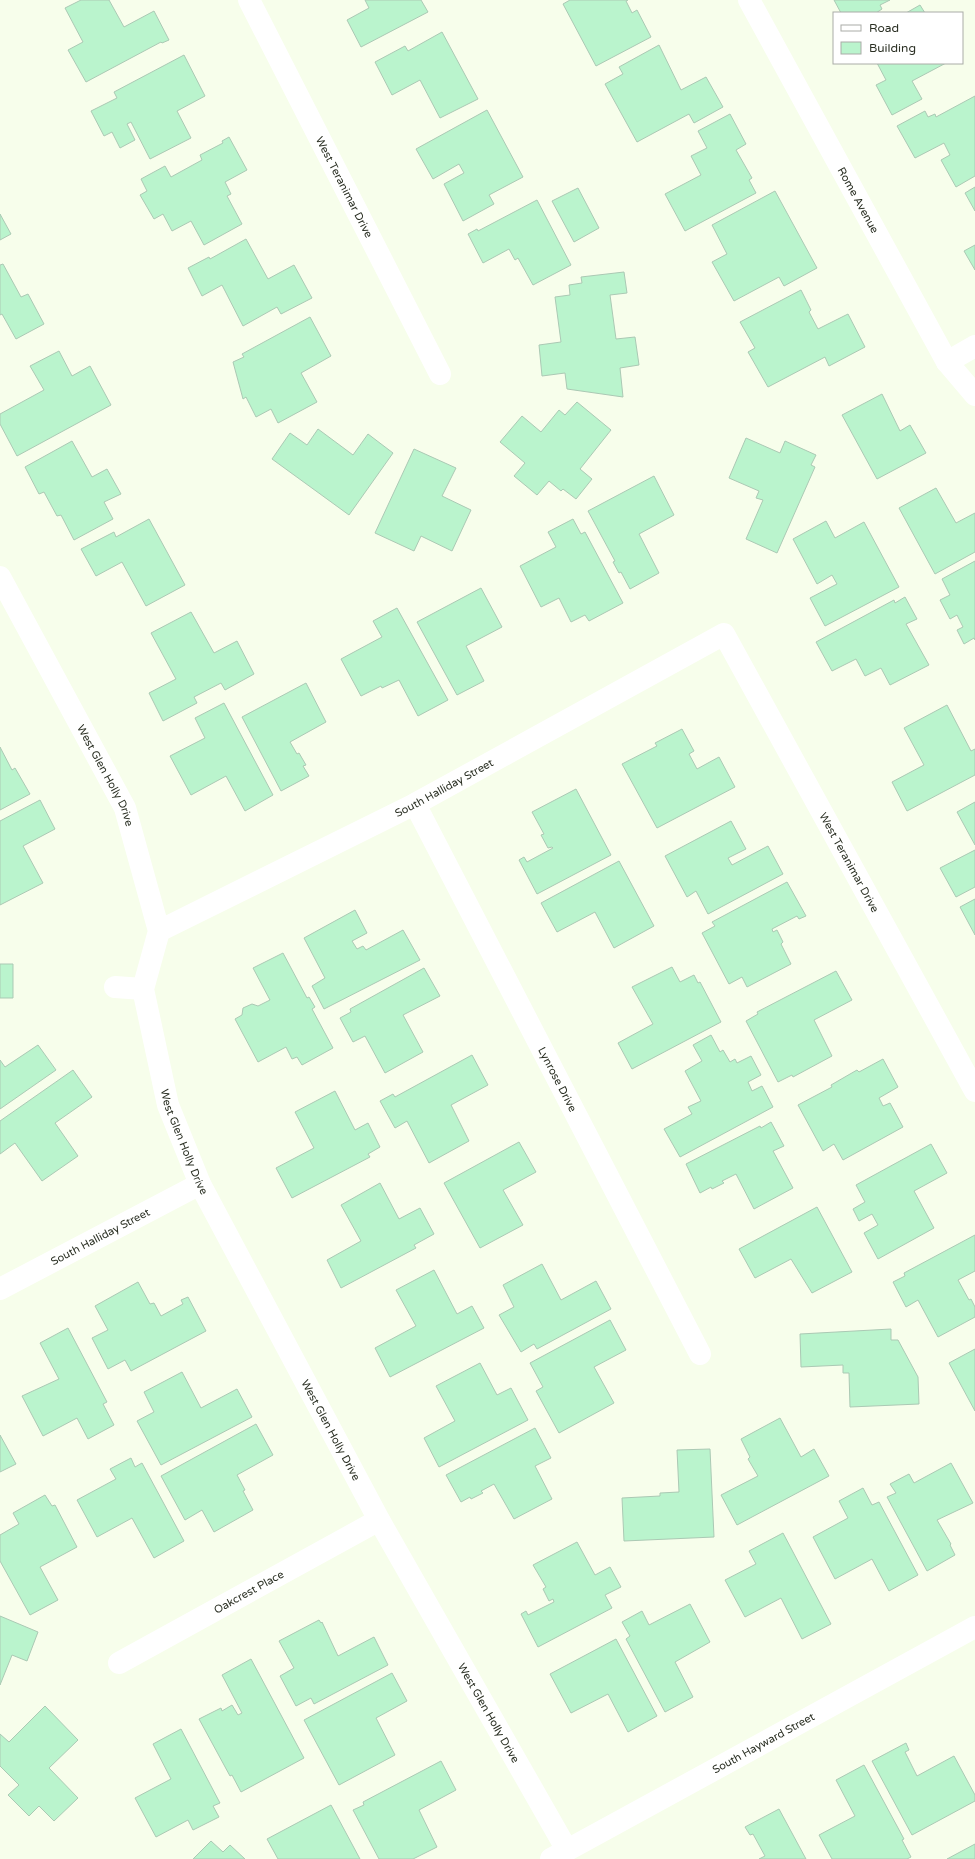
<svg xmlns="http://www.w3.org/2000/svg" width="975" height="1859" font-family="'Varela Round',sans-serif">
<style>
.building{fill:#baf4cd;stroke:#abc9b4}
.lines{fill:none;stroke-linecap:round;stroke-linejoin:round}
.street{stroke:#fff;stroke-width:22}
.labels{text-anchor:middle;stroke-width:4;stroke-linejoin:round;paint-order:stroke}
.street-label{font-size:11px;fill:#2b3024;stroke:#fff}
</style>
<rect width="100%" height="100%" fill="#f7feeb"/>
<path class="building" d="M81 0H109L124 27 154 11 169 40 162 43 161 42 86 82 68 50 83 42 65 8Z
M365 0H421L428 12 361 47 347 20 369 8Z
M570 0H628L626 1 632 13 637 10 651 37 596 66 563 4Z
M834 0H890L880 5 882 9 876 13H841Z
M920 5 925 13H906Z
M442 32 478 99 440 118 420 80 392 95 375 62 405 46 408 51Z
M659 45 681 90 706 77 723 107 694 123 689 114 637 142 605 84 623 74 619 67Z
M184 55 205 96 177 111 191 138 150 159 131 122 127 124 135 140 120 148 112 132 104 136 91 111 117 98 114 92Z
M877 63H946L912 81 922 99 892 115 876 85 886 80Z
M975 96V176L956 187 941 160 950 155 944 143 915 158 897 126 925 111 928 117 935 114 936 117Z
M487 110 523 177 489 195 494 204 463 221 444 184 464 173 459 164 433 179 416 149Z
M730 114 746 144 736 150 752 178 749 180 756 193 685 231 665 194 701 175 691 156 707 148 698 131Z
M229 137 247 170 225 182 231 194 227 196 242 224 204 245 191 221 172 231 163 214 154 219 140 195 147 191 141 179 165 166 171 177 202 160 200 155 223 143 222 141Z
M975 187V211L965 193Z
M578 188 599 228 574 242 552 201Z
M775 191 817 268 784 286 779 277 734 301 712 262 727 254 712 225Z
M537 200 571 265 533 285 518 258 515 260 509 249 483 263 468 234 477 229 478 231Z
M0 214 11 234 0 240Z
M246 239 268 279 294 265 312 298 281 314 277 307 243 326 222 285 202 296 188 268 209 257 210 259Z
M975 245V270L964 251Z
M3 264 21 297 28 294 44 324 16 339 2 314 0 315V265Z
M624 272 627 293 610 295 616 339 635 337 639 365 620 368 623 397 567 389 565 373 542 376 539 345 561 342 555 297 570 295 569 285 582 283 581 277Z
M801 290 811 310 809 312 818 329 848 314 865 347 829 366 825 357 768 387 748 352 755 348 740 322Z
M310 317 331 356 301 373 317 402 278 423 271 409 256 417 246 397 243 399 233 362 244 357 242 354Z
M59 351 72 376 90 366 111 405 17 456 0 424V414L44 390 30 366Z
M882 394 900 431 910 425 926 453 877 479 842 415Z
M577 402 611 430 580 469 592 479 576 499 563 489 561 491 549 481 537 495 514 476 525 463 500 442 522 416 541 432 559 410 565 415Z
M318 429 353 455 368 434 393 453 349 515 272 459 290 433 307 445Z
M746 438 780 453 785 441 816 455 811 465 815 467 777 553 746 539 763 500 756 498 759 491 729 478Z
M72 441 92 477 107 469 121 494 104 502 113 519 74 540 61 515 57 516 44 492 39 494 25 467Z
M414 449 456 468 442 496 471 510 452 551 421 536 414 551 375 533Z
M654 476 674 515 639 534 659 573 630 589 621 572 619 573 613 562 615 561 588 511Z
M936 488 956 523 975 513V552L935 574 899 508Z
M149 519 185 585 146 606 122 562 96 576 81 549 114 532 116 537Z
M573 519 581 534 585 532 623 603 589 621 585 615 571 622 559 598 541 607 520 566 556 547 548 532Z
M826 521 835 538 864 522 899 587 825 626 810 598 837 584 832 575 817 584 793 539Z
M975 561V640L974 638 964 644 957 630 963 627 957 615 950 619 940 600 950 595 942 579Z
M481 588 502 627 466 646 484 681 457 695 417 622Z
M905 597 917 619 906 624 929 665 890 685 881 668 865 676 856 659 832 671 816 642 894 600 895 603Z
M397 608 448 700 418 716 399 680 382 688 381 686 361 696 341 659 382 637 373 621Z
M191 612 214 653 237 641 254 674 225 690 221 683 194 697 197 703 163 721 149 693 176 679 151 633Z
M306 683 326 722 290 742 297 754 299 753 306 765 303 766 309 776 281 791 242 717Z
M224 703 273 795 245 811 226 776 191 795 170 756 205 738 195 718Z
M947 705 971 751 975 749V775L907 811 892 782 924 765 904 728Z
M682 729 694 751 689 754 697 769 719 757 735 787 657 828 622 764 657 746 655 743Z
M0 747 12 770 15 768 30 794 0 810Z
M576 789 611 855 537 894 519 860 524 857 527 862 553 848 552 847 548 848 541 835 544 834 532 812Z
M40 800 55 829 23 846 43 883 0 905V821Z
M975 802V845L957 812Z
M731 821 746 849 728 858 732 865 768 846 783 874 708 914 696 891 687 897 665 856Z
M975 850V887L956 897 940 868Z
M619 861 654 926 614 948 595 912 557 932 541 903Z
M787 882 806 916 799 919 797 916 772 929 773 932 777 930 783 942 781 944 791 964 747 987 742 977 729 984 702 933 715 926 712 922Z
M975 899V935L960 907Z
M355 910 367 933 352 941 357 949 363 946 366 950 403 930 420 960 324 1009 312 986 325 978 304 938Z
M283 953 307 998 309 997 315 1007 312 1009 333 1048 302 1065 297 1057 292 1059 286 1047 258 1062 235 1019 242 1015 243 1008 252 1004 258 1006 270 1000 253 968Z
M0 964H13V998H0Z
M672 967 680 982 694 975 698 983 700 982 721 1022 632 1069 618 1043 653 1024 632 987Z
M424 968 440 996 403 1015 423 1052 385 1073 365 1036 353 1042 340 1018 351 1012 350 1009Z
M836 971 852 1000 814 1020 832 1056 793 1077 792 1075 778 1082 746 1021 758 1014 757 1012Z
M711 1035 720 1052 723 1050 730 1062 735 1059 737 1063 751 1056 761 1075 748 1082 752 1091 762 1086 773 1107 680 1157 664 1129 692 1114 688 1107 701 1101 685 1071 702 1061 693 1045Z
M38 1045 56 1070 0 1109V1060L5 1067Z
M472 1055 488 1085 451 1105 469 1141 429 1163 407 1121 395 1128 380 1101 393 1094 395 1097Z
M883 1059 898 1087 879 1098 883 1106 890 1103 903 1127 843 1160 834 1144 823 1151 798 1105 832 1087 831 1085 857 1070 859 1072Z
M73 1070 92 1097 55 1123 78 1156 42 1181 15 1143 0 1154V1121Z
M335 1091 355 1130 368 1123 380 1147 368 1154 370 1157 292 1198 276 1168 314 1148 295 1112Z
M771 1122 784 1146 773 1151 793 1188 754 1209 736 1174 722 1181 724 1183 712 1189 711 1187 700 1193 686 1164 760 1126 761 1128Z
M519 1142 536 1172 503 1190 523 1225 480 1248 444 1183Z
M931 1144 947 1173 914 1191 934 1228 878 1259 864 1233 878 1225 872 1214 859 1221 853 1209 865 1202 856 1185Z
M380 1183 399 1219 420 1208 434 1234 414 1245 416 1248 341 1288 327 1260 361 1241 341 1205Z
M817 1207 852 1272 812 1293 791 1259 755 1278 739 1249Z
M975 1235V1271L958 1280 969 1300 971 1299 975 1307V1317L938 1337 918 1300 906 1307 893 1282 905 1276 904 1273Z
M542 1264 561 1300 596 1281 611 1309 537 1349 534 1344 521 1352 499 1315 514 1307 503 1285Z
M434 1270 457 1314 472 1306 484 1328 390 1377 375 1348 416 1326 396 1290Z
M138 1282 150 1304 154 1303 161 1316 183 1304 181 1300 188 1297 206 1331 131 1371 125 1360 108 1369 92 1338 108 1330 95 1306Z
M610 1320 626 1350 594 1367 614 1403 559 1433 536 1391 543 1387 530 1363Z
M68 1328 107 1402 103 1404 114 1425 88 1439 77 1418 43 1436 22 1396 59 1379 40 1343Z
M891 1329V1340H898L918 1377 919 1404 850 1407 849 1373H843V1365L801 1367 800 1334Z
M975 1349V1411L949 1363Z
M480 1363 497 1395 511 1388 528 1420 439 1467 424 1438 455 1421 436 1386Z
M182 1372 201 1408 237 1389 252 1417 161 1465 137 1421 154 1412 144 1392Z
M780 1418 801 1457 814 1449 829 1476 737 1525 721 1495 758 1476 748 1459 750 1457 741 1439Z
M256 1424 273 1455 237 1475 245 1490 243 1491 253 1510 214 1532 202 1510 185 1520 161 1476Z
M535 1428 551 1458 535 1466 552 1499 514 1519 494 1484 481 1491 483 1493 471 1499 470 1497 461 1502 446 1475Z
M0 1435 16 1464 0 1472Z
M710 1449 714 1537 624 1541 622 1498 660 1496V1493L679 1492 677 1450Z
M131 1458 135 1467 142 1463 184 1541 154 1558 132 1518 97 1537 77 1500 116 1479 110 1469Z
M951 1463 973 1503 937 1520 951 1544 950 1545 955 1555 927 1571 887 1497 896 1493 890 1484 909 1474 914 1483Z
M863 1488 872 1505 879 1502 918 1575 889 1591 872 1559 835 1579 813 1537 848 1518 839 1501Z
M45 1495 52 1506 55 1505 77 1547 40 1567 58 1600 30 1615 0 1561V1535L19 1524 13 1513Z
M783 1533 831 1624 802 1639 781 1598 745 1617 725 1580 756 1564 749 1551Z
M577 1542 595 1575 610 1567 621 1587 605 1595 612 1608 538 1647 521 1614 526 1611 528 1615 554 1602 553 1599 549 1601 543 1589 546 1587 533 1565Z
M690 1604 710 1642 675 1662 693 1697 665 1712 626 1639 630 1636 622 1622 642 1611 649 1625Z
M0 1616 38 1632 27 1661 12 1655 0 1685Z
M319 1620 321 1623 322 1622 338 1656 374 1637 388 1665 314 1704 311 1698 296 1706 280 1676 294 1668 279 1641Z
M616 1639 657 1716 628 1732 608 1694 571 1713 550 1674Z
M251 1659 304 1758 241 1792 232 1775 230 1776 199 1719 221 1708 222 1711 232 1705 238 1715 242 1713 222 1675Z
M392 1673 407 1701 376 1718 395 1755 339 1785 304 1720Z
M45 1706 78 1740 49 1768 78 1798 54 1821 39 1806 29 1816 8 1795 19 1785 0 1766V1734L9 1742Z
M181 1729 220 1803 213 1806 219 1817 193 1830 188 1820 156 1837 135 1798 171 1779 153 1744Z
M906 1743 909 1750 905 1752 917 1776 954 1756 975 1795V1801L912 1835 872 1761Z
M441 1761 456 1790 419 1810 437 1847 413 1859H379L353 1810 364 1805 363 1802Z
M864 1765 904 1839 902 1840 911 1857 907 1859H832L819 1835 855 1816 836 1780Z
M331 1805 360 1859H278L267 1839Z
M779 1809 806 1859H759L765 1856 753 1834 750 1835 745 1827Z
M211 1841 223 1852 230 1845 245 1859H193Z
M975 1844V1859H947Z"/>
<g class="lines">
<g class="street">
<path id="s1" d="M249 0 440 374"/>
<path id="s2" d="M749 0 947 362 975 395"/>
<path d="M947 362 975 346"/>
<path id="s3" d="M0 577 125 808 159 931 143 989 168 1105 200 1184 379 1520 567 1850"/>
<path id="s4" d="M415 804 700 1354"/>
<path id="s5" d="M159 931 415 804 724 634 975 1091"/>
<path d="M115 987 143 989"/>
<path id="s6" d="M0 1289 200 1184"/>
<path id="s7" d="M119 1663 379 1520"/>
<path id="s8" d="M551 1859 975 1627"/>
</g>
</g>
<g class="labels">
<g class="street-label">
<text dy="4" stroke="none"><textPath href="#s1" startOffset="210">West Teranimar Drive</textPath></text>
<text dy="4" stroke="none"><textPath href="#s2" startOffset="228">Rome Avenue</textPath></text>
<text dy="4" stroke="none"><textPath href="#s3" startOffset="225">West Glen Holly Drive</textPath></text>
<text dy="4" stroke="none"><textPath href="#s5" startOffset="319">South Halliday Street</textPath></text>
<text dy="4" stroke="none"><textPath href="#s5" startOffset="899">West Teranimar Drive</textPath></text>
<text dy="4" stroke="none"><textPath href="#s4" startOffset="310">Lynrose Drive</textPath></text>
<text dy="4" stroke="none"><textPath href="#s3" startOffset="609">West Glen Holly Drive</textPath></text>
<text dy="4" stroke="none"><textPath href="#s6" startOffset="113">South Halliday Street</textPath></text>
<text dy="4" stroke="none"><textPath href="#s3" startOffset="933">West Glen Holly Drive</textPath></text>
<text dy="4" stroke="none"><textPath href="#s7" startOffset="148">Oakcrest Place</textPath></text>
<text dy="4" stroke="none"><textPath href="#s3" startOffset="1257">West Glen Holly Drive</textPath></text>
<text dy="4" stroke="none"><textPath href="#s8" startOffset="242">South Hayward Street</textPath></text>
</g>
</g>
<rect x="833" y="12" width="130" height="52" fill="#ffffff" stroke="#aaaca7"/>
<rect x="841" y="25" width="20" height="6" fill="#ffffff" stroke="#aaaca7"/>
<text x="869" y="32" font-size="12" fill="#2b3024">Road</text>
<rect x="841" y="42" width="20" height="12" fill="#baf4cd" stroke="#aaaca7"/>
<text x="869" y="52" font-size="12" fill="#2b3024">Building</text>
</svg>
